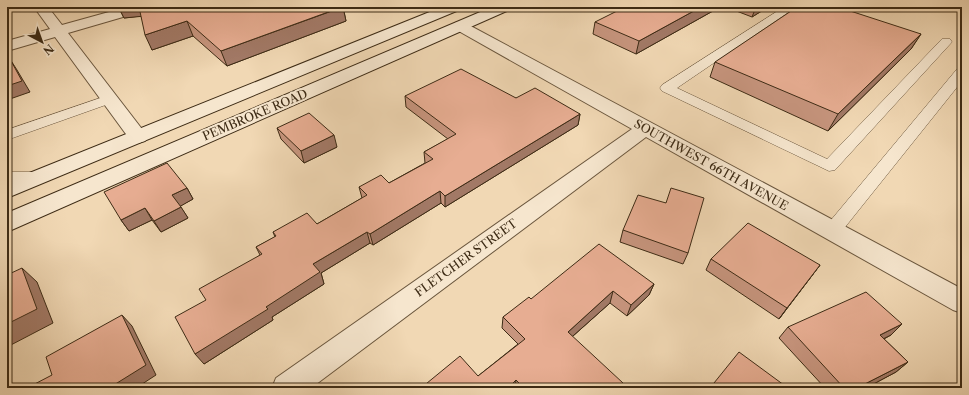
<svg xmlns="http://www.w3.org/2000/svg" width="969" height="395" font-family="'Libre Caslon Text',serif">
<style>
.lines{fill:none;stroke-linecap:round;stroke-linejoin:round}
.service-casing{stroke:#6a563d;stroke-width:1}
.minor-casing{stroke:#6a563d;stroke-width:2}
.secondary-casing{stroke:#3d2b15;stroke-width:2}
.service{fill:#f6e6ce;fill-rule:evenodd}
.minor{fill:#f6e6ce;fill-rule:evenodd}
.secondary{fill:#f6e6ce;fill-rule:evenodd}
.wall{fill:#c7957e;stroke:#3d2b15}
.shaded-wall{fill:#a27966;stroke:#3d2b15}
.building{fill:#e7ad92;stroke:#3d2b15}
.labels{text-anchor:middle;stroke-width:4;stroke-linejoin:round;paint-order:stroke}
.street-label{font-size:12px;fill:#3d2b15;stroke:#f6e6ce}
</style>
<rect width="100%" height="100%" fill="#f1d8b4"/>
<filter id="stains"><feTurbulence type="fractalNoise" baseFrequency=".005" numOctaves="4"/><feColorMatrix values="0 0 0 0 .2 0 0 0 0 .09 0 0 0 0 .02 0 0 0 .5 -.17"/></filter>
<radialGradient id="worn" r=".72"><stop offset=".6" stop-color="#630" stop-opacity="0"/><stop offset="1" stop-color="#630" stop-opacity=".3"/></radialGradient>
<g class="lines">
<defs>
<path id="service" d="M784 7H796L677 88 827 159 942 39H950L952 42 835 170 829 171 662 91 660 88 662 85Z
M962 68V81L838 236 832 238 826 236 823 231 826 226 957 69Z
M109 95 114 96 116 99 114 102 7 140V130Z
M7 172H37L43 174 45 178 43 182 37 184H7Z"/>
<path id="minor" d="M34 7H48L62 25 127 7H149L147 10 68 33 145 133 148 137 145 141 138 143 131 141 55 37 7 51V41L50 29Z
M460 22 465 23 962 289V313L953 310 646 137 311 388H272L276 378 632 129 455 29 453 26 455 23Z"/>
<path id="secondary" d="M442 7H461L459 10 7 198V182Z
M492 7H511L509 10 7 232V213Z"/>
</defs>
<use href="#service" class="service-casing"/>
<use href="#minor" class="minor-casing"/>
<use href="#secondary" class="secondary-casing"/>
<use href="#service" class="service"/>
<use href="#minor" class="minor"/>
<use href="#secondary" class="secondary"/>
</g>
<path class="wall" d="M107 7H343L346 21 227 66 193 36 152 50 141 16 124 18 119 8 110 10Z
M720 7 636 54 593 34 595 22Z
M726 7H768L752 17Z
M921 34 911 49 828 131 710 77 715 62Z
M405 96 516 98 580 114 578 125 445 207 441 203 373 245 370 243 321 273 324 284 272 317 273 320 204 364 206 300 260 255 256 247 275 237 273 232 317 224 362 198 359 187 389 183 425 163 424 152 448 139 406 107Z
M277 128 337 147 304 163 281 139Z
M187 188 193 199 180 206 188 218 161 232 152 220 129 231 121 220Z
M666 203 688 253 683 264 620 242 623 230Z
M711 259 820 265 779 319 706 270Z
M654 284 649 295 627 316 610 303 572 337 621 388H421L478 376 518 344 502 328 503 317 531 299Z
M788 327 891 335 884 339 908 362 896 372 866 388H825L779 338Z
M714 383 788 388H711Z"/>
<path class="shaded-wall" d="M108 7H141L145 16 124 18 119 8 110 10Z
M343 7 346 21 227 66 221 51Z
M701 7H720L636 54 639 41Z
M756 7H768L752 17Z
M187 21 193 36 152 50 145 35Z
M921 34 911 49 828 131 838 114Z
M10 59 17 70 30 92 7 100V86Z
M580 114 578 125 445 207V196Z
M334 135 337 147 304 163 301 151Z
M187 188 193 199 179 207 172 195Z
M440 191 441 203 373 245 370 234Z
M181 207 188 218 161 232 154 221Z
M145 208 152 220 129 231 121 220Z
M367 232 370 243 321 273 324 284 272 317 273 320 204 364 195 354 266 307 313 264Z
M820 265 811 277 779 319 787 308Z
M22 268 37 282 53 323 7 347V324Z
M654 284 649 295 627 316 631 305Z
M613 291 610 303 565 343 568 332Z
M122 315 132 326 156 375 136 388H109Z
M902 324 891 335 869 346 880 335Z
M908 362 896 372 866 388H857Z
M516 380 515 388H508Z
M623 383 621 388H618Z"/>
<path class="building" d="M139 7H342L221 51 187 21 145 35Z
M625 7H701L639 41 595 22Z
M797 7H838L921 34 838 114 715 62Z
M10 59 22 81 7 86V60Z
M461 69 516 98 535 88 580 114 445 196 440 191 370 234 367 232 313 264 320 272 266 307 268 309 195 354 175 317 206 300 199 289 262 254 256 247 276 236 273 232 307 213 317 224 367 195 359 187 381 175 389 183 433 159 424 152 456 134 405 96Z
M309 113 334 135 301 151 277 128Z
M167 163 187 188 172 195 181 207 154 221 145 208 121 220 104 192Z
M671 188 704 198 688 253 623 230 638 195 666 203Z
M748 223 820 265 787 308 711 259Z
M599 244 654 284 631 305 613 291 568 332 623 383 618 388H524L516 380 508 388H421L460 356 478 376 525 339 503 317 529 297 531 299Z
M22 268 37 309 7 324V275Z
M866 292 902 324 880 335 908 362 857 388H844L788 327Z
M122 315 146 365 109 388H27L52 375 46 357Z
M739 352 788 388H721L714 383Z"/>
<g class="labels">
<g class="street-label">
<text transform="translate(255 115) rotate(-23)" y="4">PEMBROKE ROAD</text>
<text transform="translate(711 165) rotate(29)" y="4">SOUTHWEST 66TH AVENUE</text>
<text transform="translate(466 258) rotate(-36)" y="4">FLETCHER STREET</text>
</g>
</g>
<rect width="969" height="395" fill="none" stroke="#f1d8b4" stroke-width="24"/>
<rect x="8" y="8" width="953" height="379" fill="none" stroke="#3d2b15" stroke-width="2"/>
<rect x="12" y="12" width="945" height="371" fill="none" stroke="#3d2b15"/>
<g transform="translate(42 42) rotate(139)" stroke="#f6e6ce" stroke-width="3" paint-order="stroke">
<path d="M0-3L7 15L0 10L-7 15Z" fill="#3d2b15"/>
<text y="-6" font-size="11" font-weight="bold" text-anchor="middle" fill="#3d2b15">N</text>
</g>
<rect width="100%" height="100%" filter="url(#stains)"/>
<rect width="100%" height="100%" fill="url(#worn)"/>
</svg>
